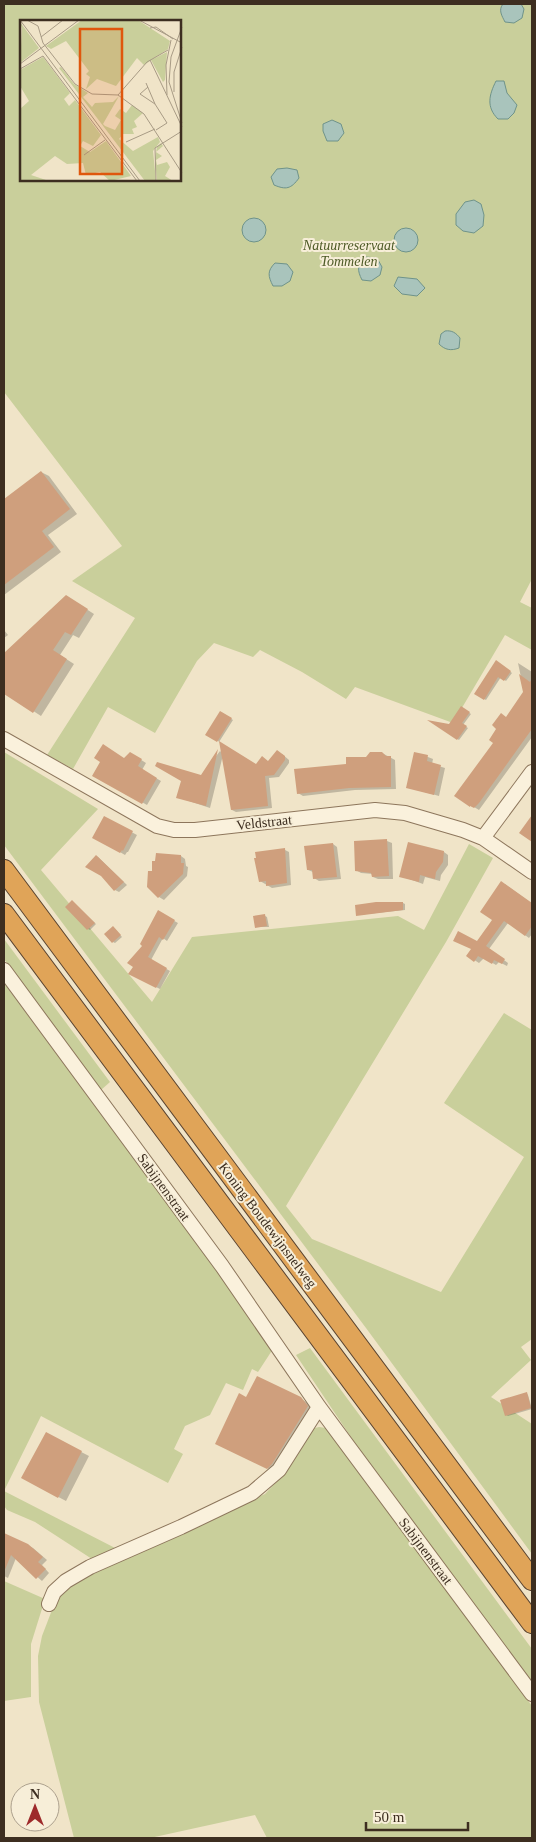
<svg xmlns="http://www.w3.org/2000/svg" width="536" height="1842" font-family="Georgia,serif">
<style>
.green{fill:#c9cf9b;fill-rule:evenodd}
.water{fill:#a9c4bc;stroke:#6f938a}
.shadow{fill:#0003}
.building{fill:#cf9f7d}
.lines{fill:none;stroke-linecap:round;stroke-linejoin:round}
.minor-casing{stroke:#8d765c;stroke-width:16}
.highway-casing{stroke:#5b4430;stroke-width:22}
.minor{stroke:#faf1dc;stroke-width:14}
.highway{stroke:#e0a458;stroke-width:20}
.labels{text-anchor:middle;stroke-width:4;stroke-linejoin:round;paint-order:stroke}
.park-label{font-size:14px;font-style:italic;fill:#4d5a26;stroke:#f7eed8}
.street-label{font-size:14px;fill:#3d2e20;stroke:#f7eed8}
.inset-road{fill:none;stroke:#a89b85;stroke-width:1}
.view{fill:#df570d;fill-opacity:0.15;stroke:#df570d;stroke-width:2.5}
.inset-edge{fill:none;stroke:#3d2e20;stroke-width:2.5}
</style>
<rect width="100%" height="100%" fill="#f0e4c8"/>
<path class="green" d="M4 4H532V579L520 602 532 608V650L505 635 453 723 355 687 346 699 302 672 260 650 253 657 214 643 197 661 155 733 108 707 73 769 47 755 135 618 72 581 122 546 4 392ZM21 21H180V180H21Z
M4 752 98 809 41 870 152 1002 192 937 398 916 424 930 469 844 493 858 446 942 286 1206 312 1239 441 1292 524 1157 444 1103 504 1013 532 1030V1339L521 1347 531 1360 491 1397 532 1424V1554L366 1328 4 845Z
M4 939 110 1082 101 1090 4 959Z
M4 983 272 1346 271 1352 258 1372 252 1369 243 1390 226 1383 210 1415 185 1426 174 1449 183 1454 168 1483 41 1416 4 1491Z
M310 1348 532 1649V1686L377 1476 296 1355Z
M319 1427 326 1428 532 1706V1838H267L255 1815 150 1838H74L39 1702 38 1656 42 1636 57 1597 89 1571 265 1494 280 1478 311 1429Z
M4 1491 119 1550 92 1559 35 1522 7 1510 4 1506Z
M4 1581 45 1599 31 1644V1697L4 1701Z"/>
<path class="water" d="M503 4H521L524 9 522 18 514 23 505 22C502 16 498 10 503 4Z
M496 81H504L507 93 517 105 514 113 508 119H498C486 107 489 95 496 81Z
M332 120 341 124 344 133 338 141H327L323 131V124Z
M287 168 297 170 299 178C291 189 286 190 274 185L271 177 277 169Z
M474 200 481 204 484 215 483 226 474 233 463 231 456 225V214L465 202Z
M242 230a12 12 0 1 1 24 0a12 12 0 1 1-24 0Z
M394 240a12 12 0 1 1 24 0a12 12 0 1 1-24 0Z
M365 257 377 258 382 267 380 275 371 281 362 280C357 270 357 265 365 257Z
M275 263 287 264 293 272 290 281 282 286H273C268 276 267 271 275 263Z
M398 277 417 279 425 288 417 296 402 294 394 286Z
M445 331C452 330 456 333 460 338L459 348C451 351 445 350 439 344L441 334Z"/>
<path class="shadow" d="M41 472 49 476 77 514 48 535 61 552 4 595V500Z
M66 596 94 614 79 638 73 635 60 655 74 664 41 716 4 692V654Z
M4 630 8 635 4 638Z
M497 662 512 673 506 681 501 677 486 700 476 694Z
M518 663 532 672V737L479 810 456 796 511 722 524 692Z
M462 708 471 714 463 725 468 728 459 740 433 722 449 726Z
M221 712 233 720 219 742 256 765 269 762 282 754 289 760V763L279 777 269 778 272 808 236 812 232 810 223 755 210 808 177 797 201 776 220 751 222 753 221 743 207 734Z
M382 753 395 760 396 789 355 790 303 796 298 793 348 765Z
M415 754 428 757 433 759 432 764 445 768 439 796 407 787Z
M135 756 146 763 142 770 161 781 147 805 94 775 125 759Z
M105 818 137 835 128 852H127L125 855 94 837Z
M387 841 392 843 393 879H378L373 877V874L361 873 356 870Z
M333 844 337 847 341 879 319 881 314 878 313 872 308 870Z
M285 850 289 852 291 885 272 888 260 881Z
M444 852 448 855V865L441 875 440 881 425 877 423 884 401 876Z
M97 856 127 885 119 892 115 890Z
M181 856 185 859 186 866 188 867 187 876 164 900 159 897 153 872Z
M505 884 532 904V934L529 938 508 923 489 949 508 963 507 966 499 962 496 965 484 958 479 963 468 956 493 920Z
M74 903 96 924 90 930 88 929Z
M403 903 405 904V910L357 915Z
M158 912 178 923 167 941 163 938 151 960 170 971 160 989 130 974Z
M265 916 267 917 269 927H256Z
M115 929 122 937 115 943 113 942Z
M526 1393 528 1395 532 1409 508 1416 506 1415Z
M246 1398 301 1399 311 1405 317 1413 278 1473 227 1449Z
M46 1434 89 1456 66 1501 30 1482Z
M4 1534 33 1548 47 1560 42 1565 49 1573 42 1581 16 1558 8 1578 4 1576Z"/>
<path class="building" d="M41 471 70 509 42 531 54 547 4 585V499Z
M66 595 88 609 71 635 65 632 53 650 67 659 33 713 4 694V653Z
M496 660 511 671 504 681 498 677 484 700 474 694Z
M519 674 530 682 532 678V729L479 803 474 808 470 806V807L454 796 493 743 489 740 496 729 492 725 501 713 506 717 523 692Z
M461 706 470 712 462 723 467 726 457 740 427 720 449 724Z
M220 711 232 718 217 742 205 735Z
M219 741 256 764 262 756 268 761 277 750 285 756V760L274 775 265 776 268 806 231 810Z
M103 744 124 758 130 752 142 759 138 766 157 778 142 804 92 776 100 762 94 758Z
M218 749 206 806 176 798 181 781 155 766 157 762 201 775Z
M370 752H382L386 756H391V787L349 788 297 794 294 769 346 764V757H366Z
M414 752 428 755 427 761 441 765 434 795 406 788Z
M532 815V842L519 833Z
M104 816 133 831 123 851 122 850 120 853 92 838Z
M387 839 389 876 372 877 371 873 355 871 354 841Z
M408 842 444 851 443 862 436 872 435 879 420 875 419 882 399 877Z
M333 843 337 877 313 879 312 870H307L304 846Z
M285 848 287 883 266 886V881L259 882 254 858H256L255 852Z
M156 853 181 855V863H184L183 874 158 898 147 887 148 871H152V861H155Z
M96 855 124 882 114 891 101 876 85 867Z
M501 881 532 903V926L525 936 504 921 486 946 505 959 502 964 494 960 492 964 478 956 474 962 466 956 471 949 453 941 458 931 477 941 492 920 480 912Z
M72 900 95 923 87 930 65 907Z
M376 902H403V910L356 916 355 905Z
M158 910 175 920 163 940 159 937 148 957 167 968 156 988 128 974 133 967 127 963 142 946 140 944Z
M265 914 267 926 255 928 253 916Z
M113 926 121 935 112 943 104 934Z
M257 1376 301 1397 308 1406 272 1464 267 1469 215 1444 239 1393 246 1397Z
M527 1392 531 1408 505 1416 500 1400Z
M46 1432 82 1451 58 1498 21 1478Z
M4 1533 28 1544 43 1557 38 1562 46 1569 36 1579 11 1555 4 1572Z"/>
<g class="lines">
<defs>
<path id="minor" d="M4 739 157 826 174 830H195L375 810 405 813 463 830 483 838 532 872
M483 838 532 772
M4 970 222 1266 319 1407 532 1694
M49 1604 54 1592 66 1581 90 1567 181 1527 252 1493 279 1470 319 1407"/>
<path id="highway" d="M4 870 532 1580
M4 914 532 1623"/>
</defs>
<use href="#minor" class="minor-casing"/>
<use href="#highway" class="highway-casing"/>
<use href="#minor" class="minor"/>
<use href="#highway" class="highway"/>
</g>
<g class="labels">
<g class="park-label">
<text x="349" y="250">Natuurreservaat<tspan x="349" dy="16">Tommelen</tspan></text>
</g>
<g class="street-label">
<text transform="translate(264 822) rotate(-6)" y="5">Veldstraat</text>
<text transform="translate(164 1187) rotate(54)" y="5">Sabijnenstraat</text>
<text transform="translate(268 1225) rotate(53)" y="5">Koning Boudewijnsnelweg</text>
<text transform="translate(426 1551) rotate(53)" y="5">Sabijnenstraat</text>
</g>
</g>
<g transform="translate(20 20)">
<rect width="161" height="161" fill="#f0e4c8"/>
<path d="M62 0H118L150 21 148 29 124 45 117 38 96 66 77 59 66 69 70 57 66 54 69 51 46 21 31 29 26 26ZM0 2 19 28 0 43 2 8ZM147 32 145 60 143 62 131 40ZM23 37 50 73 44 79 49 86 55 80 81 115 73 126 63 121 60 126 70 132 86 121 111 156 90 161 80 152 66 155 63 143 47 144 35 136 11 155 29 161H0V89L9 81 0 66V50ZM41 47 54 64 68 73 63 77 72 87 75 83 93 82 99 76 83 104 85 106 95 110 101 100 95 96 100 89 106 93 112 85 123 93 114 101 117 107 112 109 114 114H103L99 119 113 131 138 117 140 122 133 131 136 161H125L39 48ZM141 123 143 126 136 132 142 136 136 140 137 145 147 142 150 147 145 156 153 161H137L135 138 137 127Z" fill="#c9cf9b"/>
<path class="inset-road" d="M0 0 120 161M7 0 18 6 23 23 55 64 72 74 98 75 124 94 162 153M119 0 162 23M162 7 151 37 149 62 162 103M130 8 136 7 153 19M21 17 43 0M130 40 162 107M0 44 59 0M0 49 23 36 117 161M126 63 135 84M128 67 120 74 135 84 147 103 136 110M154 72V52L162 27M98 75 127 42 148 30M147 75 146 45 151 20M106 122 135 109M64 135 85 120M136 161 135 128 162 111"/>
<path class="view" d="M60 9H102V154H60Z"/>
<rect width="161" height="161" class="inset-edge"/>
</g>
<rect width="536" height="1842" fill="none" stroke="#3d2e20" stroke-width="10"/>
<g transform="translate(35 1807)"><circle r="24" fill="#f7eed8" stroke="#ada18e"/>
<path d="M0-4L9 19L0 12L-9 19Z" fill="#9e2a2b"/>
<text y="-8" font-size="14" font-weight="bold" text-anchor="middle" fill="#3d2e20">N</text>
</g>
<path d="M366 1822v8h102v-8" fill="none" stroke="#3d2e20" stroke-width="2.5"/>
<text x="374" y="1822" font-size="15" fill="#3d2e20" stroke="#f7eed8" stroke-width="4" paint-order="stroke">50 m</text>
</svg>
